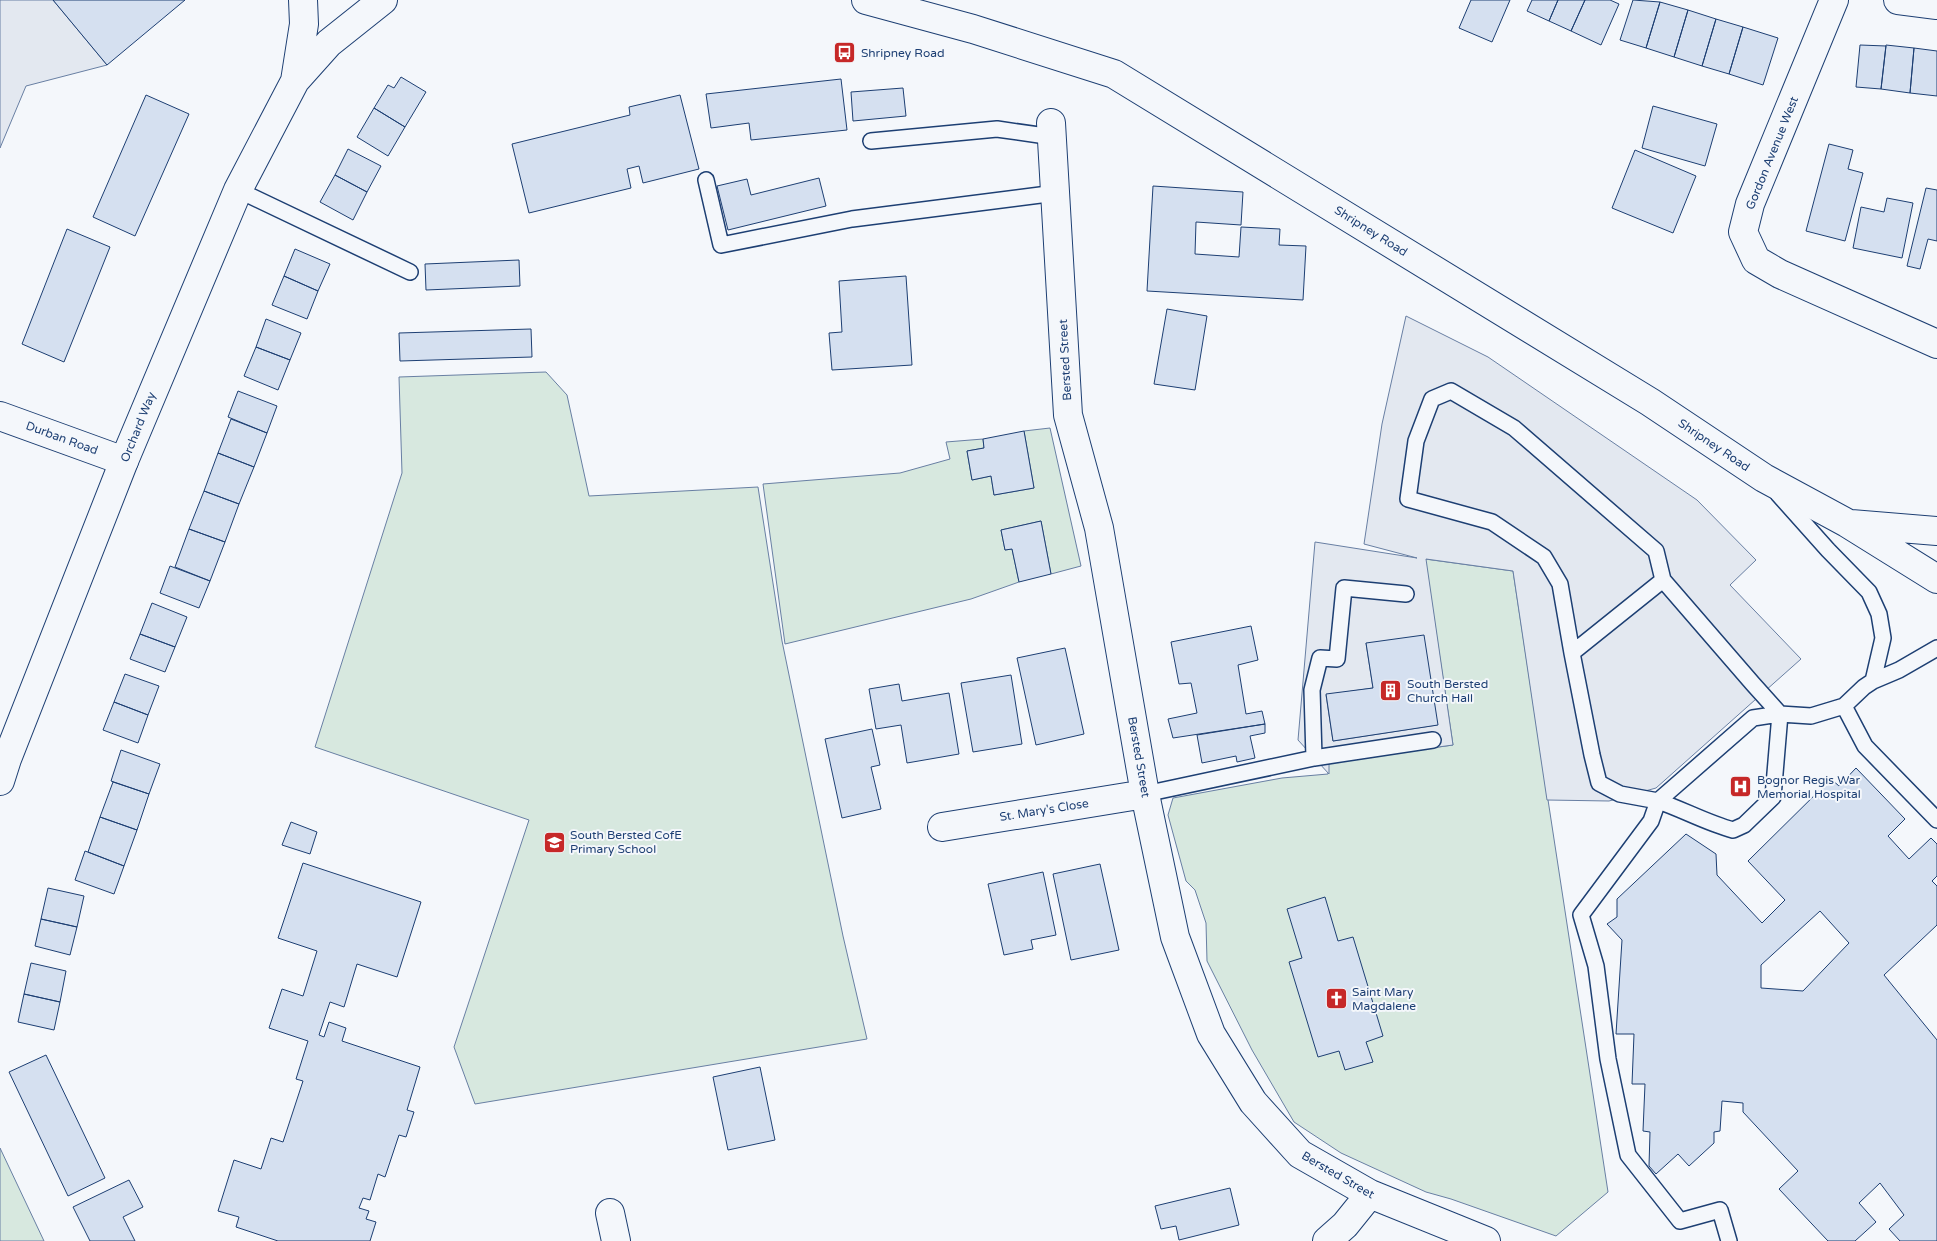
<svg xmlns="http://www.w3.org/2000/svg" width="1937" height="1241" font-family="'Varela Round',sans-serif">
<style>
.green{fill:#d7e8df;stroke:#687fa3}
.parking{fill:#e3e8f0;stroke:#687fa3;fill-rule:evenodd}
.building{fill:#d5e0f0;stroke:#1d3f73;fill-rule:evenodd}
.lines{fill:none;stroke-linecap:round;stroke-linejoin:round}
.service-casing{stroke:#1d3f73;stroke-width:18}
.minor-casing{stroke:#1d3f73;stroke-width:30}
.tertiary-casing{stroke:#1d3f73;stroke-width:30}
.primary-casing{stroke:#1d3f73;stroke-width:30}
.service{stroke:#f4f7fb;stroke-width:15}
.minor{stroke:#f4f7fb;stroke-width:28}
.tertiary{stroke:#f4f7fb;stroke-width:28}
.primary{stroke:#f4f7fb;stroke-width:28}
.labels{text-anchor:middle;stroke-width:4;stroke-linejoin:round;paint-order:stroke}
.poi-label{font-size:12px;fill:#1d3f73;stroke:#f4f7fb;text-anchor:start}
.street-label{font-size:12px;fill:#1d3f73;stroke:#f4f7fb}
</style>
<rect width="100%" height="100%" fill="#f4f7fb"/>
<path class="green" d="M546 372 567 395 589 496 758 487 782 641 843 936 867 1039 475 1104 454 1047 529 820 315 747 402 473 399 377Z
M1050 428 1081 566 1051 574 1041 521 1001 530 1005 550 1012 549 1019 582 971 599 785 644 763 484 900 473 950 459 946 442 983 439 984 448 967 451 972 480 991 476 994 495 1034 488 1024 431Z
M1425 559 1513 571 1608 1192 1556 1236 1451 1199 1426 1192 1341 1153 1294 1122 1252 1050 1207 961 1206 923 1195 890 1186 881 1168 815 1173 798 1282 778 1328 774V762L1453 745Z
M0 1148 44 1241H0Z"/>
<path class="parking" d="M0 0H53L107 65 26 86 0 148Z
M1406 316 1488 357 1697 500 1756 560 1730 585 1801 659 1656 788 1609 801 1547 800 1513 571 1426 559 1453 745 1329 762V774L1298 740 1315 542 1417 558 1364 544 1382 424ZM1366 643 1437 725 1333 741 1326 695 1373 688Z"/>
<path class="building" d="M53 0H185L107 65Z
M1471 0H1510L1492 42 1459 28Z
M1532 0H1558L1549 21 1527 11Z
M1558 0H1585L1571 31 1549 21Z
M1585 0H1610L1619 4 1601 45 1571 31Z
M1633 0 1660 2 1646 48 1620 40Z
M1660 2 1688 10 1674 57 1646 48Z
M1688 10 1716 19 1702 66 1674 57Z
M1716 19 1743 27 1729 74 1702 66Z
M1743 27 1778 38 1763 85 1729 74Z
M1860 45 1886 46 1881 89 1856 87Z
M1886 45 1914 48 1910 93 1881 89Z
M1914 48 1937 51V96L1910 93Z
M401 77 426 92 405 127 374 108 388 85 394 88Z
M841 79 847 130 751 140 749 123 711 128 706 94Z
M903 88 906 116 853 121 851 92Z
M146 95 189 114 135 236 93 217Z
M680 95 699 169 643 183 639 166 627 169 631 188 529 213 512 144 630 115 629 107Z
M1653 106 1717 124 1705 166 1642 148Z
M374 108 405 127 388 156 357 137Z
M1829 144 1853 150 1848 169 1863 173 1845 241 1806 231Z
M348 149 381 166 367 192 335 175Z
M1635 150 1696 176 1673 233 1612 208Z
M335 175 367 192 353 220 320 202Z
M819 178 826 206 728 230 717 186 747 179 751 195Z
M1153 186 1243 192 1241 225 1196 222 1195 254 1239 257 1241 227 1280 229 1279 245 1306 246 1303 300 1147 291Z
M1926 188 1937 190V241L1928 239 1920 269 1907 266Z
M1887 198 1913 203 1902 258 1853 248 1861 207 1884 212Z
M67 229 110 247 64 362 22 344Z
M295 249 330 264 318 291 284 276Z
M519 260 520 286 426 290 425 264Z
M284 276 318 291 307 319 272 305Z
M906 276 912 365 832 370 829 333 842 332 839 281Z
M1167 309 1207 316 1195 390 1154 384Z
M266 319 301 333 290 360 256 347Z
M531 329 532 357 400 361 399 333Z
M256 347 290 360 278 390 244 376Z
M238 391 277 406 267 433 228 417Z
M231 419 267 433 254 467 218 453Z
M1024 431 1034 488 994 495 991 476 972 480 967 451 984 448 983 439Z
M218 453 254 467 239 504 204 491Z
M204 491 239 504 225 542 189 529Z
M1041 521 1051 574 1019 582 1012 549 1005 550 1001 530Z
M189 529 225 542 210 581 175 567Z
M170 566 210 581 199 608 160 593Z
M152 603 187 617 175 647 140 634Z
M1251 626 1258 660 1238 665 1246 714 1262 711 1265 724 1173 738 1168 719 1197 713 1191 683 1179 684 1171 642Z
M140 634 175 647 165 672 130 659Z
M1424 635 1438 725 1333 741 1326 694 1373 688 1366 643Z
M1065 648 1084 734 1036 745 1017 658Z
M125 674 159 686 148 715 114 702Z
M1011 675 1022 744 973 752 961 683Z
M899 684 902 701 949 693 959 754 907 763 901 725 876 729 869 689Z
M114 702 148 715 138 743 103 730Z
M1265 724V733L1250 736 1255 758 1237 762 1236 756 1202 763 1197 735Z
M872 729 880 765 871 767 881 809 842 818 825 739Z
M121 750 160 764 149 794 111 781Z
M1856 768 1905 819 1888 836 1909 859 1931 838 1937 844V876L1932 881 1937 886V925L1884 975 1937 1040V1241H1900L1889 1229 1904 1215 1880 1183 1859 1203 1876 1222 1855 1241H1828L1779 1189 1798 1171 1743 1112V1103L1722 1101 1720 1131 1714 1132V1143L1689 1166 1678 1154 1656 1174 1649 1166 1650 1132 1643 1131 1645 1084H1632L1634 1034H1616L1622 940 1607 924 1617 917V899L1686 834 1716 854 1717 875 1762 923 1785 900 1748 861 1831 779 1839 786ZM1820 911 1849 943 1803 991 1761 988V965Z
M113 782 149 794 137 830 100 817Z
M100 817 137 830 124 866 88 852Z
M291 822 317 832 310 854 282 845Z
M85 851 124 866 114 894 75 880Z
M303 863 421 902 397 977 357 964 344 1007 330 1002 319 1035 324 1037 329 1022 346 1028 342 1041 420 1067 407 1110 414 1112 406 1137 399 1135 385 1177 378 1174 370 1200 363 1198 359 1208 369 1211 366 1219 376 1222 370 1241H278L236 1227 239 1217 218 1211 234 1160 261 1169 271 1138 283 1142 303 1081 296 1079 308 1041 269 1028 282 989 303 996 317 951 278 938Z
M1100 864 1119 950 1071 960 1053 874Z
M1043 872 1056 935 1031 940 1033 949 1004 955 988 884Z
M48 888 84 896 77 927 41 919Z
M1325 897 1338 941 1353 937 1383 1036 1366 1042 1373 1062 1345 1070 1339 1051 1318 1057 1289 962 1302 958 1287 909Z
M41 919 77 927 70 955 35 946Z
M31 963 66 971 60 1002 24 994Z
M24 994 60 1002 54 1030 18 1022Z
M46 1055 105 1178 68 1196 9 1072Z
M760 1067 775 1140 728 1150 713 1077Z
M129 1180 143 1207 123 1217 135 1241H90L73 1207Z
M1230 1188 1239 1225 1179 1240 1176 1226 1161 1229 1155 1206Z"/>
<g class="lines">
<defs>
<path id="service" d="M871 141 997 129 1053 137
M706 180 721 245 852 219 1056 193
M238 190 410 272
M1451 391 1514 428 1656 551 1663 580 1753 684 1780 714 1753 718 1658 801 1620 794 1599 783 1592 755 1572 653 1560 584 1544 557 1492 522 1408 499 1416 441 1432 399Z
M1778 494 1828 550 1869 592 1879 614 1883 638 1873 681 1899 670 1937 648
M1572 653 1663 580
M1873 681 1864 687 1844 706 1865 746 1937 820
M1314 758 1312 690 1320 658 1337 659 1344 588 1406 594
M1145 794 1314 758 1433 740
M1729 1241 1720 1210 1680 1221 1628 1155 1608 1059 1596 966 1581 915 1651 821 1658 801C1684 810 1707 823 1733 830L1744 825 1773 797 1780 714 1811 716 1844 706"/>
<path id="minor" d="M1834 0 1750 204 1743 232 1756 260 1780 274 1937 344
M1898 0 1937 5
M1051 123 1068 415 1099 528 1145 794 1175 937 1211 1034 1253 1102 1300 1154 1370 1194 1486 1241
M0 416 124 461
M942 827 1145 794
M610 1213 616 1241
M1327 1241 1345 1225 1370 1194"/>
<path id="tertiary" d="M295 81 304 24 303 0
M0 781 7 759 124 461 238 190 295 81 329 43 383 0"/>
<path id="primary" d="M866 0 973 29 1114 74 1650 402 1764 478 1847 523 1937 579
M1851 524 1937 531"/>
</defs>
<use href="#service" class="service-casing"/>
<use href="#minor" class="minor-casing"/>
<use href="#tertiary" class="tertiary-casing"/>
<use href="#primary" class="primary-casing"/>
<use href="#service" class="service"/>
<use href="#minor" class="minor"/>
<use href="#tertiary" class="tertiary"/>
<use href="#primary" class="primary"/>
</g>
<defs>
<symbol id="bus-square" viewBox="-11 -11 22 22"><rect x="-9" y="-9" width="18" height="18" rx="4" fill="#c62828" stroke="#f4f7fb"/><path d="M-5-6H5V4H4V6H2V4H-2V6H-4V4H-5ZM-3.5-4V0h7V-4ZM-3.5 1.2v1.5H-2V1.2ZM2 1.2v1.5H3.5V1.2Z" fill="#fff"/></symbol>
<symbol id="building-square" viewBox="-11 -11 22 22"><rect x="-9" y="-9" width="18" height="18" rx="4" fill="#c62828" stroke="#f4f7fb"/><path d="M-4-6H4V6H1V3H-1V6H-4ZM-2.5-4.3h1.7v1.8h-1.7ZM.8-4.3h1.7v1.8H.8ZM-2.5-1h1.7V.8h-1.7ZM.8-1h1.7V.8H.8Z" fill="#fff"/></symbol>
<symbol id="hospital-square" viewBox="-11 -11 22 22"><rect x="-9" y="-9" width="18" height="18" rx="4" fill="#c62828" stroke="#f4f7fb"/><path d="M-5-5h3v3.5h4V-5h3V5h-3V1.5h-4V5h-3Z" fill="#fff"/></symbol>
<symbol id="school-square" viewBox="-11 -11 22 22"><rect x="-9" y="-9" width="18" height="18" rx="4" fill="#c62828" stroke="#f4f7fb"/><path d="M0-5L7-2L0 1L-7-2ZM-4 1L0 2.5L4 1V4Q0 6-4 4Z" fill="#fff"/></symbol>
<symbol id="church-square" viewBox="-11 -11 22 22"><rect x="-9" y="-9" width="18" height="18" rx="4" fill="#c62828" stroke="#f4f7fb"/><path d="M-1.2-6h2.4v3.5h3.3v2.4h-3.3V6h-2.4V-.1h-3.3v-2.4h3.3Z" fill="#fff"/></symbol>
</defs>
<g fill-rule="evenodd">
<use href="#bus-square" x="832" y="40" width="25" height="25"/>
<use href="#building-square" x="1378" y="678" width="25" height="25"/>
<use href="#hospital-square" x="1728" y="774" width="25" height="25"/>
<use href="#school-square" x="542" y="830" width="25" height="25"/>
<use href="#church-square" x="1324" y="986" width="25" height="25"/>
</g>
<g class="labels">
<g class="poi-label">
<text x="861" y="57">Shripney Road</text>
<text x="1407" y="688">South Bersted<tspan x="1407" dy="14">Church Hall</tspan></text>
<text x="1757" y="784">Bognor Regis War<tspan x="1757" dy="14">Memorial Hospital</tspan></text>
<text x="570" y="839">South Bersted CofE<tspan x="570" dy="14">Primary School</tspan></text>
<text x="1352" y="996">Saint Mary<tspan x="1352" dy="14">Magdalene</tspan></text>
</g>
<g class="street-label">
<text transform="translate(1772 153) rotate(-68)" y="4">Gordon Avenue West</text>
<text transform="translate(1371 231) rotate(32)" y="4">Shripney Road</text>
<text transform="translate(1065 360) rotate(-93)" y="4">Bersted Street</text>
<text transform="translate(138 427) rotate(-68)" y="4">Orchard Way</text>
<text transform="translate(62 438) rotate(20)" y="4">Durban Road</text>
<text transform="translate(1714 445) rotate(34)" y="4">Shripney Road</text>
<text transform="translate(1139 757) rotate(80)" y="4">Bersted Street</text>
<text transform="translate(1044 810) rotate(-9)" y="4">St. Mary's Close</text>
<text transform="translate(1338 1175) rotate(30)" y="4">Bersted Street</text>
</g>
</g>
</svg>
